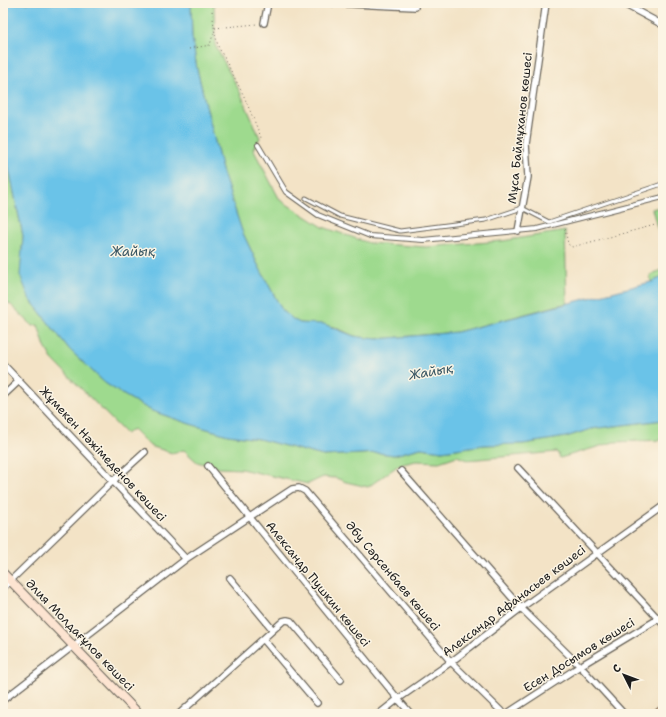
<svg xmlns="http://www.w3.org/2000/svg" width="666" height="717" font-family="'Shantell Sans',sans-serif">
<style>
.green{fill:#9eda8e;stroke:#5d7b55}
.water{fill:#6bc3e8;stroke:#447082}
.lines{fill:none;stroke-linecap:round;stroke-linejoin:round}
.service-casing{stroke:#676258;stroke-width:5}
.pedestrian-casing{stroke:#676258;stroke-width:6}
.minor-casing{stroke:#676258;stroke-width:8}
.secondary-casing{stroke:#676258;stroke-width:10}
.primary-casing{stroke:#676258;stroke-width:11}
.path{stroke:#676258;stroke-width:1;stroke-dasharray:1 3;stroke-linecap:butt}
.service{stroke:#fff;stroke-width:3}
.pedestrian{stroke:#fff;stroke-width:4}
.minor{stroke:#fff;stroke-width:5.5}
.secondary{stroke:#fde4d1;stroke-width:8}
.primary{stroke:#fbbb8d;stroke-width:9}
.labels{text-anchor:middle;stroke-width:3;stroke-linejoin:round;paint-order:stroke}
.street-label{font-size:12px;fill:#1c1c1c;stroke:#fcf5e5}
.water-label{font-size:13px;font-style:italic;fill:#385663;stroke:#fcf5e5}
</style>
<rect width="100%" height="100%" fill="#fcf5e5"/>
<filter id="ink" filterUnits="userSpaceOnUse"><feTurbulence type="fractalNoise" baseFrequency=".025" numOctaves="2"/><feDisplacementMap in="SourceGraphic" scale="8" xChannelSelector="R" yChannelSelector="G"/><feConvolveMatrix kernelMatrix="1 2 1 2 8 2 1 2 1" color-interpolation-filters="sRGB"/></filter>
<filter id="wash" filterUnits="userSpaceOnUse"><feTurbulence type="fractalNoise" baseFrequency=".012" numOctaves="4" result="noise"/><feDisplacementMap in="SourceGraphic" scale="16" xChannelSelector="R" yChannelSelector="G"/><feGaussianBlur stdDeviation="0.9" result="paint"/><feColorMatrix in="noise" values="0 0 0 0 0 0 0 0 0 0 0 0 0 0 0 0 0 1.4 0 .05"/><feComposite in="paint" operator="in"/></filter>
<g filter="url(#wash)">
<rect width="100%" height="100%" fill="#f3e3c6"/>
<path class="green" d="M191 3H214L215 45 240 92 260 138 253 149 280 200 323 227 369 243 426 247 502 241 565 231 567 303 457 332 378 339 367 338 354 336 335 327 300 323 294 320 282 310 257 263 242 231 222 170 197 69 192 37Z
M3 140 23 236 22 248 29 298 70 350 105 383 122 394 152 411 190 424 228 435 259 439 323 456 379 453 394 455 421 448 442 451 484 445 523 444 566 437 591 429 663 420V440L614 442 560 458 557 452 467 460 457 456 439 462 416 461 399 465 368 487 346 482 336 478 323 477 308 484 241 469 219 468 197 462 184 450 172 453 150 446 133 429 126 434 52 359 45 347 38 325 33 326 10 304 3 301Z
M663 206V230L658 231 652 209Z
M663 269V277L651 282 650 275Z"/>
<path class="water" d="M3 3H191L192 37 197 69 222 170 242 231 257 263 282 310 294 320 300 323 324 324 354 336 367 338 378 339 457 332 651 282 663 277V420L591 429 566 437 523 444 484 445 442 451 421 448 394 455 379 453 323 456 259 439 228 435 190 424 152 411 122 394 105 383 70 350 29 298 20 275 23 236 3 140Z"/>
</g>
<g filter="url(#ink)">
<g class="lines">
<defs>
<path id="service" d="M306 198 340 216 400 231 486 220 522 208 549 222 662 184"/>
<path id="pedestrian" d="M258 145 286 192 318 215 370 236 423 240 537 229 663 197"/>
<path id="minor" d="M330 3 415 7
M622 3 663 25
M264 23 268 3
M518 231 528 177 526 144 546 3
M3 364 186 559
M3 396 19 381
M208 466 398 699 411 714
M518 468 663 624
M401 471 521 608 580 666 624 714
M230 578 273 630
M3 588 113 481 145 452
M263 639 317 703
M3 700 186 559 292 489 299 488 305 491 451 662 504 714
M179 714 273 630 283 621 287 620 291 621 341 680
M379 714 398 699 451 662 521 608 663 506
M506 714 580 666 663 616"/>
<path id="secondary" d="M3 573 139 714"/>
<path id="primary" d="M658 714 663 710"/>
</defs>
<use href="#service" class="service-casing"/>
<use href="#pedestrian" class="pedestrian-casing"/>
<use href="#minor" class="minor-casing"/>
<use href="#secondary" class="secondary-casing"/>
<use href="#primary" class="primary-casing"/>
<path class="path" d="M211 3 215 34 218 46 243 94 261 137 260 140
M215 28 257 24
M189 49 210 45 214 31
M565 229 568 244 572 247 655 225"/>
<use href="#service" class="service"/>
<use href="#pedestrian" class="pedestrian"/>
<use href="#minor" class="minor"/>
<use href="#secondary" class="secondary"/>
<use href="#primary" class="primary"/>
</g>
</g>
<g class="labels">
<g class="street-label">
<text transform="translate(520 128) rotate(-84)" y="4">Мұса Баймұханов көшесі</text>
<text transform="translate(103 454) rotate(47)" y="4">Жұмекен Нәжімеденов көшесі</text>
<text transform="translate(393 576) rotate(50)" y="4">Әбу Сәрсенбаев көшесі</text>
<text transform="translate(318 584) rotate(51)" y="4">Александр Пушкин көшесі</text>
<text transform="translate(514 601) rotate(-37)" y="4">Александр Афанасьев көшесі</text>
<text transform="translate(80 635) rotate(46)" y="4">Әлия Молдағұлов көшесі</text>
<text transform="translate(579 655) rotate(-32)" y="4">Есен Досымов көшесі</text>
</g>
<g class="water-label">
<text x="133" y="256">Жайық</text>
<text transform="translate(431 371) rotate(-10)" y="5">Жайық</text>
</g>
</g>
<rect width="666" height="717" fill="none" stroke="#fcf5e5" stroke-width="16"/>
<g transform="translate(624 675) rotate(312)" stroke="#fcf5e5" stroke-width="3" paint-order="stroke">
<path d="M0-3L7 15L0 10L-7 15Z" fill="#1c1c1c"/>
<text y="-6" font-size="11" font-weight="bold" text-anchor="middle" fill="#1c1c1c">С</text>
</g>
</svg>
